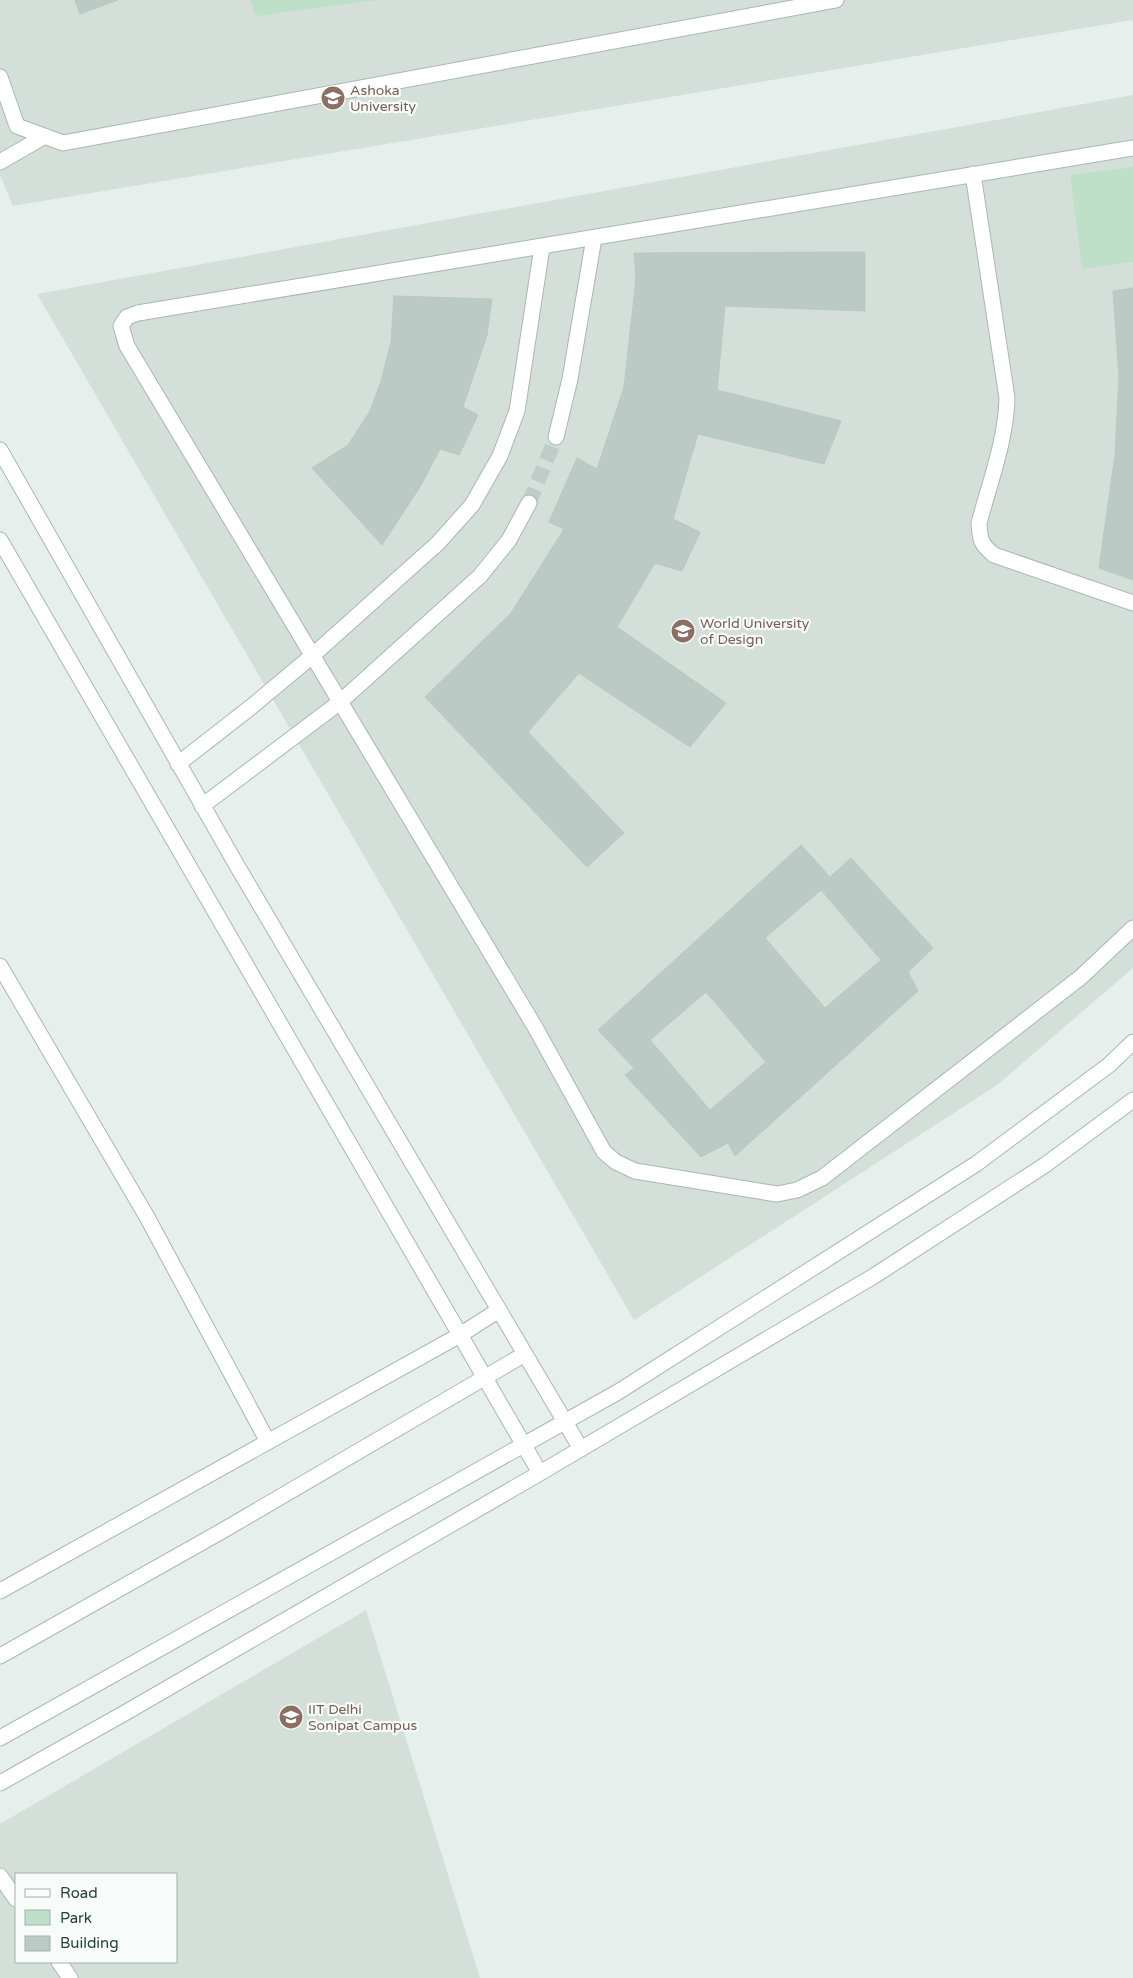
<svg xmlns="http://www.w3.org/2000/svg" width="1133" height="1978" font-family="'Varela Round',sans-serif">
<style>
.built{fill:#d4dfda;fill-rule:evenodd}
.green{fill:#bfe0c8}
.building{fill:#bbcac4;stroke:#b8c9c2;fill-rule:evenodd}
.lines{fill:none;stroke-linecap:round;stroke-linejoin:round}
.minor-tunnel{stroke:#bfccc8;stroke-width:15;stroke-dasharray:15 8;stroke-linecap:butt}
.minor-casing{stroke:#a8b8b2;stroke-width:17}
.minor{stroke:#fff;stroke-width:15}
.labels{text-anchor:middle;stroke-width:4.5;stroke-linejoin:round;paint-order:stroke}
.education-label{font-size:14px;fill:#785e54;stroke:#f7fbf9;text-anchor:start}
</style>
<rect width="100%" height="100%" fill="#e6efeb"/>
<path class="built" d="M0 0H1133V20L13 206 0 175Z
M1133 95V968L997 1085 634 1320 37 294Z
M366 1610 480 1978H0V1824ZM16 1874H176V1962H16Z"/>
<path class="green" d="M250 0H377L256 16Z
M1133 167V262L1082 269 1070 175Z"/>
<path class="building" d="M75 0H118L80 14Z
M865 252V311L725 306 717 390 841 421 824 464 698 434 673 519 700 532 682 571 655 563 617 627 726 703 690 747 579 673 528 732 624 833 587 867 425 697 511 613 564 529 549 522 577 458 597 469 624 387 636 279 634 253Z
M1133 288V580L1099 568 1115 455 1119 376 1113 291Z
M394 296 492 299 487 335 463 407 478 415 459 455 440 449 420 487 382 545 312 468 348 445 370 411 381 381 391 342Z
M801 845 830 877 851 858 933 948 908 972 918 991 735 1156 728 1143 701 1157 625 1075 634 1068 598 1030ZM821 890 881 960 825 1008 765 938ZM706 992 766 1062 710 1110 650 1040Z"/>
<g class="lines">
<path class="minor-tunnel" d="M529 503 556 437"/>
<defs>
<path id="minor" d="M0 77 17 126 63 143 836 0
M1133 148 138 313 127 317 121 326 127 346 535 1027 604 1152 616 1162 635 1171 777 1194 797 1190 822 1178 1081 977 1133 928
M0 162 45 136
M973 174 1007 398C1006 440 990 482 979 523 980 539 980 544 994 555L1133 603
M556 437 570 379 594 238
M0 450 236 864 581 1449
M0 540 540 1473
M178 764 251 707 312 656 438 543 472 505 500 456 517 411 542 247
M202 806 340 702 480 576 509 540 529 503
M0 966 147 1217 268 1442
M0 1591 460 1335 499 1310
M0 1656 222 1531 525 1354
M0 1738 618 1392 976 1164 1109 1065 1133 1042
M0 1783 123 1714 540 1473 874 1276 1045 1165 1133 1100
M0 1876 16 1899
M59 1962 70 1978"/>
</defs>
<use href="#minor" class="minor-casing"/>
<use href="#minor" class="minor"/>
</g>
<defs>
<symbol id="university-disc" viewBox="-11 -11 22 22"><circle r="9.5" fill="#8d6e63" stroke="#f7fbf9"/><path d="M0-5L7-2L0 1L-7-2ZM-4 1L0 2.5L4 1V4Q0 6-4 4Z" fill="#fff"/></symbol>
</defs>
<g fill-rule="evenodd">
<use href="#university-disc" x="319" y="84" width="28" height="28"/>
<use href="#university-disc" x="669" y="617" width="28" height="28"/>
<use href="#university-disc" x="277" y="1703" width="28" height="28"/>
</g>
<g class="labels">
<g class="education-label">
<text x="350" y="95">Ashoka<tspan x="350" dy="16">University</tspan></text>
<text x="700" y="628">World University<tspan x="700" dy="16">of Design</tspan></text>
<text x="308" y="1714">IIT Delhi<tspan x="308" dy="16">Sonipat Campus</tspan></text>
</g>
</g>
<rect x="15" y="1873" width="162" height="90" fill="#f7fbf9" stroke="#a3b1ad"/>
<rect x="25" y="1889" width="25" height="8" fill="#ffffff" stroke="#a3b1ad"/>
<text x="60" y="1898" font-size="15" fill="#24423a">Road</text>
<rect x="25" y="1910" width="25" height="15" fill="#bfe0c8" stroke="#a3b1ad"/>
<text x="60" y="1923" font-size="15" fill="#24423a">Park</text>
<rect x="25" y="1936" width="25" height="15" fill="#bbcac4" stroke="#a3b1ad"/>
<text x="60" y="1948" font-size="15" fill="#24423a">Building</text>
</svg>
